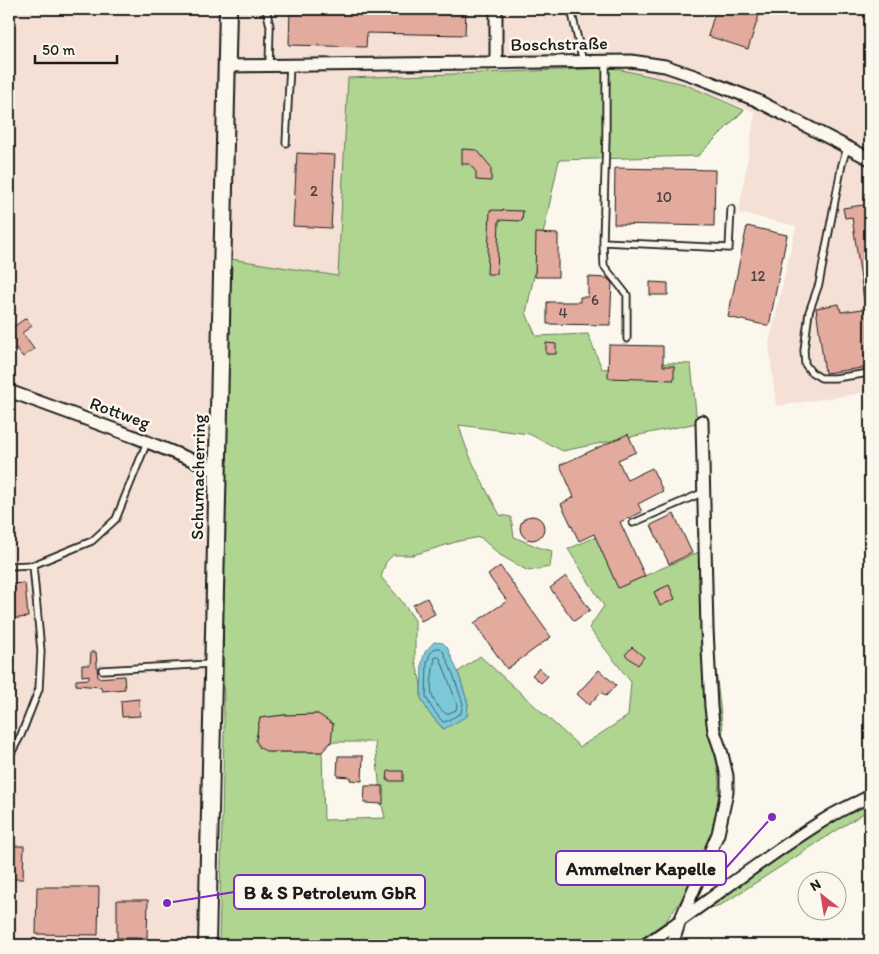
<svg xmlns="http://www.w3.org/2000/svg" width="879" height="954" font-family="Itim,sans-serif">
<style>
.built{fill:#f4e0d5}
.green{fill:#b0d591;stroke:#667856;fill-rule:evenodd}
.water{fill:#7cc9da;stroke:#56848e}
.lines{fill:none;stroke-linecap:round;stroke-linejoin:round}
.shore{stroke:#426168;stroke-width:1}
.building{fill:#e3aa9e;stroke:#1c1c1c}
.lane-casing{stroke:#1c1c1c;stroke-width:9}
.street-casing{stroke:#1c1c1c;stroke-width:15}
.secondary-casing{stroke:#1c1c1c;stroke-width:20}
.lane{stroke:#fbf7ec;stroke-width:5.5}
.street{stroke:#fbf7ec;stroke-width:11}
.secondary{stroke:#fbf7ec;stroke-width:16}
.labels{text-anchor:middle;stroke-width:5;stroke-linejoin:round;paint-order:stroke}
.number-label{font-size:15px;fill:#4e403c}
.street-label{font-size:18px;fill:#1c1c1c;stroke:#fbf7ec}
.leader{fill:none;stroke:#7b2cbf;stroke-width:2}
.callout-dot{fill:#7b2cbf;stroke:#fbf7ec;stroke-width:2}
.callout{fill:#fbf7ec;stroke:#7b2cbf;stroke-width:2}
.callout-label{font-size:19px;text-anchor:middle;font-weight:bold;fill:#1c1c1c}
</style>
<rect width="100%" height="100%" fill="#fbf7ec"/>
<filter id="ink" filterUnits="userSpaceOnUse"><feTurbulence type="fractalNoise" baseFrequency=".02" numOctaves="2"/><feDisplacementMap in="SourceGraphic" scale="10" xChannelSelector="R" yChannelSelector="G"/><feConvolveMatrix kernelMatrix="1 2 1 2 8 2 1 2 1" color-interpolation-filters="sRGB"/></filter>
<g filter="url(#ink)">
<path class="built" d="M9 9H870V392L776 406 769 344 796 226 739 213 755 112 684 84 487 74 349 78 338 276 231 259 213 945H9Z"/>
<path class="green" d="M613 68 684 84 744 110 698 156 559 160 526 313 536 336 588 334 602 369 669 363 691 364 697 423 563 451 529 434 459 425C466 454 485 488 500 515L511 517 514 537 538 547 552 551 550 567 528 571 500 555 480 537 459 541 413 555H393L386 562 381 577 400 599 415 620V660L421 684V698L429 713 443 729 467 716 468 704 458 672 480 656 580 747 628 716 631 682 589 628 604 606 568 549 598 536 624 585 710 547 712 638 723 732 712 744 717 764 719 781 718 807 712 831 682 899 665 922 632 945H219L224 731 223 556 225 540 227 352 231 259 338 276 348 78ZM318 714 331 742H375L381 801 385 818 324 820 322 752H268L256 741 258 727 260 718 284 715Z
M870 800V809L721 905 698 911 775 857Z"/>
<path class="water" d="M434 642 443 643 447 647 458 672 468 704 467 716 444 729 429 713 421 698 422 662 425 652Z"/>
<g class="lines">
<path class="shore" d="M436 648H440L443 651 453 674 463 704 461 713 445 722H443L433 710 426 697 427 663 430 654Z
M438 657 440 658 447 676 457 705 456 710 447 714C441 711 434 703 432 695 430 686 433 667 435 658Z"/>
</g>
<path class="building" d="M290 9H466L465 35 367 33 366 47 289 45Z
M716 9H761L748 49 708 36Z
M462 149 477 150 491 167V181L476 180V172L470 164H462Z
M297 153 335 155 331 228 293 226Z
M615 168 715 170 714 226 614 224Z
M870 204V306L865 307 852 217 845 218 843 208Z
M490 210 523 211 522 221 499 220 497 274H487Z
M747 226 787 235 769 326 728 317Z
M536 233 558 234V277H535Z
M588 277 607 278 612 283 610 325 547 324V302H580V297H588Z
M650 282 668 283V295H650Z
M839 304 841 312 870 308V367L825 373 816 308Z
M26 318 32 326 22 333 34 349 23 357 16 348 9 354V330Z
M546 343 556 344V354H546Z
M609 345 663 346V366H674V380L608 378Z
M628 434 636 452 618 460 627 480 652 468 663 491 638 504 642 512 620 522 645 576 618 588 594 534 579 541 561 504 574 497 560 465Z
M674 514 692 553 669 564 651 525Z
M520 528a12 12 0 1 1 24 0a12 12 0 1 1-24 0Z
M500 566 551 637 507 669 474 623 507 601 488 575Z
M566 576 590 610 574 621 550 588Z
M25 583 28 617 9 619V584Z
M669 585 675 599 660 606 654 592Z
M427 598 435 614 421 621 413 605Z
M632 647 644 657 638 665 625 655Z
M91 652H96L98 678 124 676 125 689 102 691 101 687 76 685V680L89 679V675L82 676V665H90Z
M539 668 548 676 541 683 532 675Z
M599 670 616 685 606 696 601 692 589 705 577 694Z
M139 699 140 716 122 717 121 701Z
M318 714 333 724 331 742 322 752H268L260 748 256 741 258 727 260 718 284 715Z
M338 756H363L362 781 350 780V777L337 776Z
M388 771H403V781H387Z
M365 786H383V804L364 803Z
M9 846H24L23 879H9Z
M37 887H99L98 935 36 934Z
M117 900H148L147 938H117Z"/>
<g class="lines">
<defs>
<path id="lane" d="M266 9 270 26 269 65
M571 9 583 62
M606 61V137L603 242 604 266 627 295V339
M286 143 290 65
M847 148 842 164 819 284 809 312 804 350 805 364 811 372 821 378H835L870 373
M603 242 729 248 731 209
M633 523 704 492
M33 565 92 541 116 519 147 442
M9 566 33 565 41 651 39 689 21 735 9 757
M102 670 211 664"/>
<path id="street" d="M496 62V9
M227 66 631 61 665 66 697 77 756 100 870 159
M9 391 135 437 207 466 218 471
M645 945C707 903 765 856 829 817 842 809 857 803 870 796
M674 945V939L679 923 718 834 727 792V776L722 754 714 731 711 707 707 629 702 421"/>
<path id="secondary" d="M207 945 228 9"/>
</defs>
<use href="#lane" class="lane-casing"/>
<use href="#street" class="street-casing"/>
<use href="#secondary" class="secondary-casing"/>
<use href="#lane" class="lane"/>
<use href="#street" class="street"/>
<use href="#secondary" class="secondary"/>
</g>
</g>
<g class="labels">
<g class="number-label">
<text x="314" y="196">2</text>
<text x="664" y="202">10</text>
<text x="758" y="281">12</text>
<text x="595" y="305">6</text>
<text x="563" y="318">4</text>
</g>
<g class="street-label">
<text transform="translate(559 44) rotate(-1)" y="6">Boschstraße</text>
<text transform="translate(120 413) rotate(20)" y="6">Rottweg</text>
<text transform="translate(198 477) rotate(-89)" y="6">Schumacherring</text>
</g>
</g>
<path class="leader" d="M772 817L726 868M167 903L234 892"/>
<g class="callout-dot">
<circle cx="772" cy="817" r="5"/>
<circle cx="167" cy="903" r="5"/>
</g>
<g class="callout">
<rect x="556" y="851" width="170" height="34" rx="5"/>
<rect x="234" y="875" width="191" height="34" rx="5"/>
</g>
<g class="callout-label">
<text x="641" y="875">Ammelner Kapelle</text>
<text x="330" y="899">B &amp; S Petroleum GbR</text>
</g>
<rect width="879" height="954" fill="none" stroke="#fbf7ec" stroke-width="30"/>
<rect x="15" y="15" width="849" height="924" fill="none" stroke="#1c1c1c" stroke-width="2" filter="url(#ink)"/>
<g transform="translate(822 896) rotate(329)"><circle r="24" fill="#fbf7ec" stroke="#a29f99"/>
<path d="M0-4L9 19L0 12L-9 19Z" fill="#d1495b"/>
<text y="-8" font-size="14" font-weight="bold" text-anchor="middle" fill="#1c1c1c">N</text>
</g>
<path d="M35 55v8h82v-8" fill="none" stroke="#1c1c1c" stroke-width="2.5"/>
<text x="42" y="55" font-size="15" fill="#1c1c1c" stroke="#fbf7ec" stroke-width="4" paint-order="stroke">50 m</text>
</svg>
